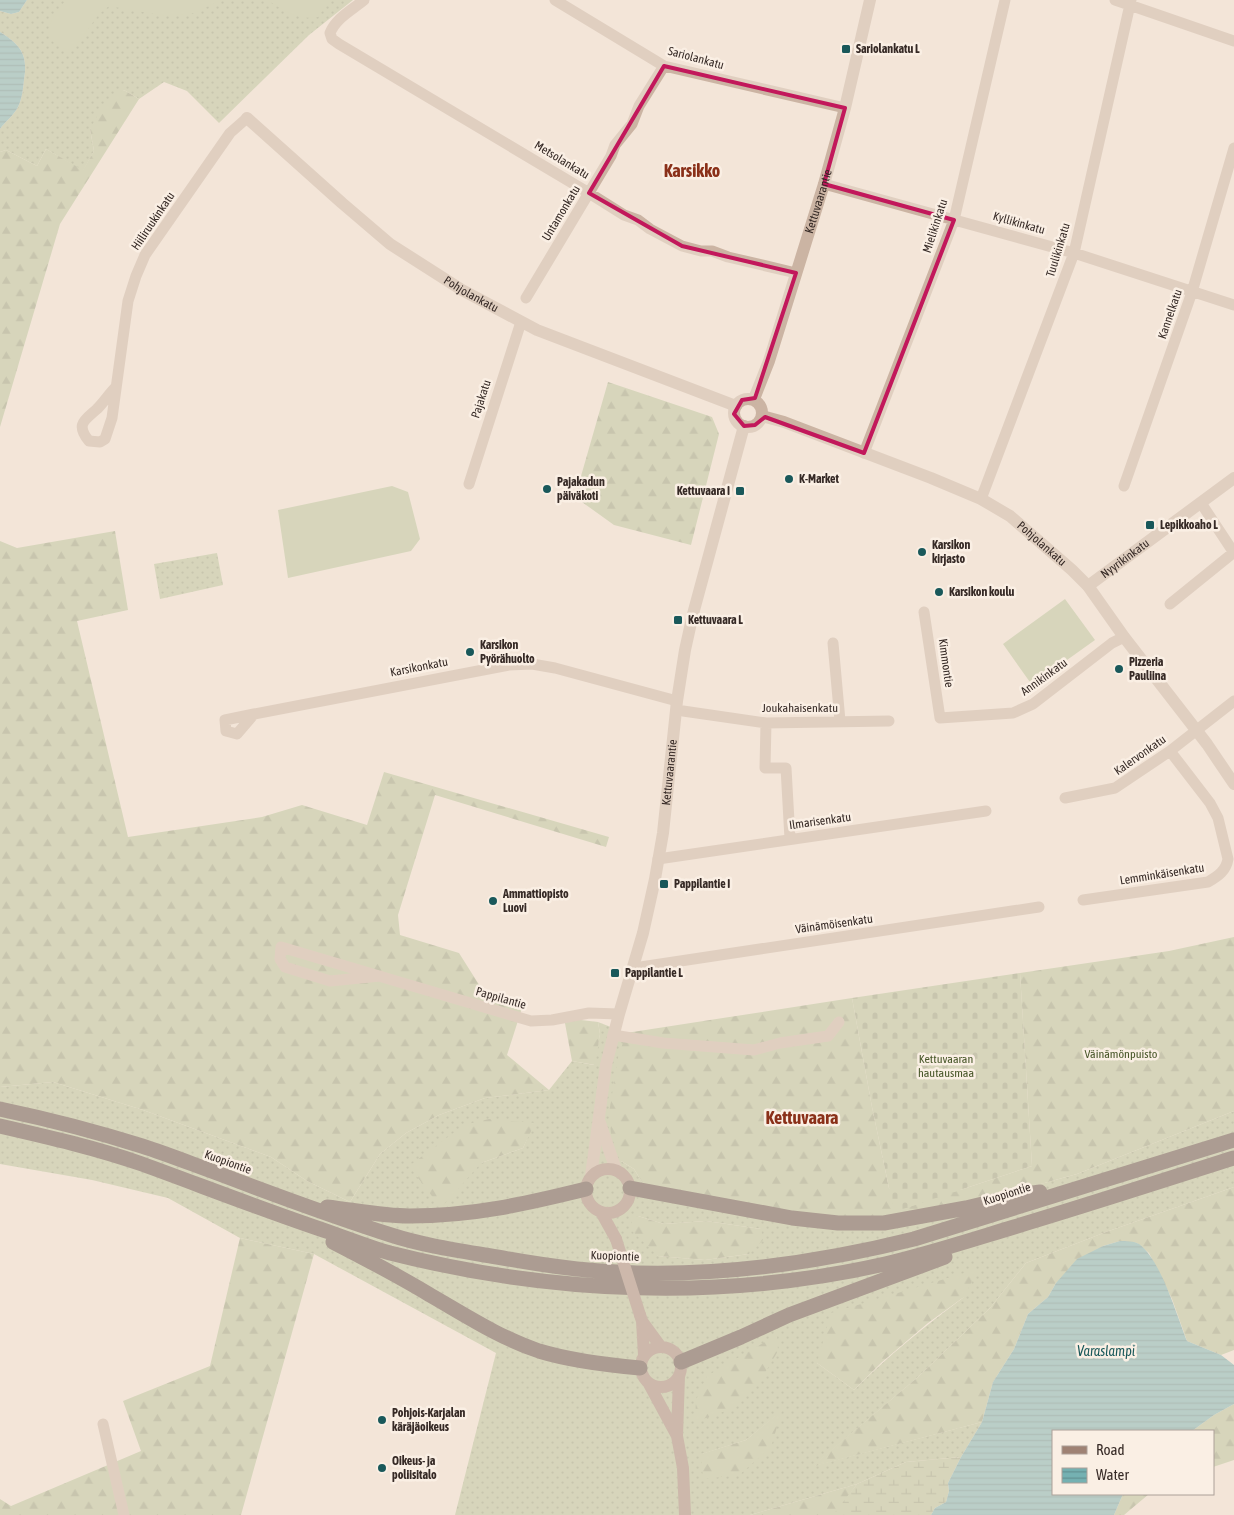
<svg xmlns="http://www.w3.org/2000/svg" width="1234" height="1515" font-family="'Asap Condensed',sans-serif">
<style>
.grass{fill:url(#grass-dots);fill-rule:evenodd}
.forest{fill:url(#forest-firs)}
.wetland{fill:url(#wetland-marsh)}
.cemetery{fill:url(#cemetery-stones)}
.pitch{fill:#b6c297}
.water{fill:url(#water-rules)}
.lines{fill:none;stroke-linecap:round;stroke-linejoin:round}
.minor{stroke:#cbb4a3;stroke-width:11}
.tertiary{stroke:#cbb4a3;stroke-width:12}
.secondary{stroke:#9f8274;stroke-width:12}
.motorway{stroke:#57433c;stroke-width:15}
.secondary-bridge{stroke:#9f8274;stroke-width:12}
.marked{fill:none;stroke:#c2185b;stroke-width:4;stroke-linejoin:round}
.poi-dot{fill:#19585a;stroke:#faefe4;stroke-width:2}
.labels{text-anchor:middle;stroke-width:5;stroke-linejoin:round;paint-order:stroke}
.poi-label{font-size:12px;font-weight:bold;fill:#362a26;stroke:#faefe4;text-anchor:start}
.street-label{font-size:12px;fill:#362a26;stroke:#faefe4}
.park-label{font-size:12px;fill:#475628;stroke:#faefe4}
.water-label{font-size:14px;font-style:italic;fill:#19585a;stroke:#faefe4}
.district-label{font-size:18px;font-weight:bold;fill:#8a3019;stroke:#faefe4}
</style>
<defs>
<pattern id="grass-dots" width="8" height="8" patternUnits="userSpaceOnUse" patternTransform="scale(1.25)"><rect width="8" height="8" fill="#b6c297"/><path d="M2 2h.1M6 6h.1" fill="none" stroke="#959e7b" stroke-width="1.8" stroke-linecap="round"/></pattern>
<pattern id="forest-firs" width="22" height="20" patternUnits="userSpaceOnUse" patternTransform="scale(1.25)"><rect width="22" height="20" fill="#b6c297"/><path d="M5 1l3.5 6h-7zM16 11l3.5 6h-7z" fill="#959e7b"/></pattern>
<pattern id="wetland-marsh" width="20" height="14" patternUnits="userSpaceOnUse" patternTransform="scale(1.25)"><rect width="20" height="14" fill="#b6c297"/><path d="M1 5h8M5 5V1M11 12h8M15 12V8" fill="none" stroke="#959e7b"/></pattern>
<pattern id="cemetery-stones" width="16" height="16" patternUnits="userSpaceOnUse" patternTransform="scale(1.25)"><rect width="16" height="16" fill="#b6c297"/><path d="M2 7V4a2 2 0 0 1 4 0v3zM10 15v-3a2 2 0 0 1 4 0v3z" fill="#959e7b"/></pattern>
<pattern id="water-rules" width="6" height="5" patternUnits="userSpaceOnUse" patternTransform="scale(1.25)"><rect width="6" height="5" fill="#75b1b2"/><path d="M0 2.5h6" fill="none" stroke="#619091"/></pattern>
</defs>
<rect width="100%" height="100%" fill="#f3e5d8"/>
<path class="grass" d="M27 0H353L309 35 219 123 187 91 164 82 139 99 124 90 90 129 94 151 83 171 46 149 37 166 6 150 0 152V129C5 122 14 115 18 107 22 99 23 90 24 80 28 55 22 46 0 32V11L11 14 19 12Z
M217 553 223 585 160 599 154 564Z
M598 1022 626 1033 621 1161 634 1169 645 1187 1019 1190 1077 1174 1234 1111V1187L1106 1232 1026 1263 990 1308 918 1377 813 1466 982 1422 961 1457 906 1462 857 1484 750 1515H455L496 1353 314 1254 240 1238 168 1198 92 1180 0 1164V1087L53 1082 143 1110 271 1157 307 1181 350 1202 380 1154 406 1133 439 1115 485 1098 549 1090 572 1061 594 1065 600 1034ZM534 1123 523 1148 481 1163ZM638 1216 664 1224 706 1221 761 1229 749 1254 705 1260 658 1256ZM964 1297C925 1326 888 1356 854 1390L817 1363ZM782 1411 704 1478 702 1454 746 1440Z"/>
<path class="forest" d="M124 90 139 99 60 224 0 427V152L6 150 37 166 46 149 83 170 94 151 90 129 105 102Z
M608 382 712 417 719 434 691 545 614 525 575 497Z
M115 531 128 610 77 621 128 837 262 817 302 805 367 825 384 772 609 837 606 847 435 795 398 915 400 935 459 953 483 991 524 1002 507 1055 549 1090 485 1098 439 1115 406 1133 380 1154 350 1202 307 1181 271 1157 143 1110 53 1082 0 1087V541L17 548Z
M1234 937V1111L1077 1174 1019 1190 884 1219H836L645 1187 634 1169 621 1161 611 1134 609 1113 618 1058 626 1033 852 998 872 1107 894 1212 1032 1166 1020 973 1169 951Z
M564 1018 598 1022 600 1034 595 1065 572 1061Z
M489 1119 535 1123 523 1148 481 1163 441 1208 409 1166 464 1125Z
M1234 1187V1350L1221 1355 1187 1341 1172 1299 1149 1253 1137 1243 1120 1241 1103 1246 1056 1283 1048 1297 1028 1314 1014 1349 993 1382 982 1422 811 1467 918 1377 990 1308 1026 1263 1106 1232Z
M638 1216 664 1224 706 1221 761 1229 763 1240 749 1254 705 1260 658 1256 631 1230 632 1220Z
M240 1238 314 1254 241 1515H0V1499L11 1506 141 1451 123 1401 210 1366Z
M978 1269 964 1297 928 1323 881 1363 854 1390 817 1363 831 1313Z
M777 1335 778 1351 760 1381 736 1407 695 1422 696 1400 707 1376Z
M1234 1404V1460L1213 1467V1431H1192L1214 1415Z
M782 1410 771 1447 739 1475 703 1479 701 1454 746 1440Z
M857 1484 835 1515H750Z
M1123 1494H1149L1124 1515H1114Z"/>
<path class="wetland" d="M961 1457 948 1483 949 1491 946 1502 935 1508 931 1515H833L857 1484 906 1462Z"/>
<path class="cemetery" d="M1020 973 1032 1166 894 1212 872 1107 852 998Z"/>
<path class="pitch" d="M66 0H221L194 13 166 16 109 6 99 14 72 51C67 49 61 48 57 45 37 32 57 12 66 0Z
M267 0H324V8L318 17C298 21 284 10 267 0Z
M392 486 408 492 420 539 411 551 288 578 278 510Z
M1065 599 1095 640 1032 685 1003 644Z"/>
<path class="water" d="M0 0H27L19 12 11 14 0 11Z
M0 32C22 46 28 55 24 80 23 90 22 99 18 107 14 115 5 122 0 129Z
M1120 1241C1126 1241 1134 1241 1139 1244 1161 1260 1177 1316 1187 1341L1221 1355 1234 1365V1404L1214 1415 1192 1431H1053V1494H1123L1114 1515H931L935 1508 946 1502 949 1491 948 1483 961 1457 982 1422 993 1382 1014 1349 1028 1314 1048 1297 1056 1283 1077 1259 1103 1246Z"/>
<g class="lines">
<path class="minor" d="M364 0C352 10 336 18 330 33L332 39 339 44 589 193 624 215 638 220 650 229 682 246 701 251H712L728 257 796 273
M555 0 664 66 845 108
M1115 0 1234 41
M824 184 1074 253 1234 305
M526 298 611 156 615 145 632 124 639 106 664 66
M116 387C109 394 104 402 97 409 85 420 75 424 89 441L100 442 105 439 112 418 128 301 136 276 145 255 230 133 247 118
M864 453 954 220 1005 0
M469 484 521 322
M1124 486 1192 292 1234 148
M981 499 1074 253 1131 0
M1201 503 1234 553
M1170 604 1233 553
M924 612 940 718 1013 713 1033 704 1112 643 1124 637
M833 643 840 721
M683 711 766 723 889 721
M254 714 225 720 226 731 237 734 254 714 509 665 532 664 555 668 677 701
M766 723 765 768H786L790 839
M1065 798 1115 788 1170 751 1234 701
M658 859 986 811
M1083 900 1208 882C1218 876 1226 871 1228 859L1218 818 1210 803 1170 751
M634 968 1039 907
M380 976 330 981 285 967 280 959 281 947 531 1021 552 1020 589 1013 619 1014
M613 1035 663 1043 754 1050 780 1043 828 1036 839 1022
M103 1424 124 1515"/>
<g class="tertiary">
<path id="s1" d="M247 118 342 203 390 244 462 290 537 330 736 406"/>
<circle cx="748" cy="413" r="14"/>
<path id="s2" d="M754 399 769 361 824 184 845 108 870 0"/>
<path id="s3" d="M762 416 784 422 931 478 981 499 1010 516 1072 570 1088 586 1124 637 1207 744 1234 784"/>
<path id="s4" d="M1088 586 1234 478"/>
<path d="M600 1123 616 1170"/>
<path id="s5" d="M591 1176 606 1065 619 1014 643 933 655 879 663 833 677 701 685 650 693 614 744 426"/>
</g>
<path class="secondary" d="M586 1191a22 22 0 1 1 44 0a22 22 0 1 1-44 0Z
M601 1212 616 1239
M640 1315 642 1321 661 1347
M642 1321 644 1355
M641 1367a20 20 0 1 1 40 0a20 20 0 1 1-40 0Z
M649 1384 677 1436 683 1468 685 1515
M677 1436 679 1376"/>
<path class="motorway" d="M0 1109C48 1119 95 1131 142 1146 167 1154 192 1164 217 1173 275 1195 332 1216 391 1235 425 1246 462 1251 497 1257 524 1262 550 1266 577 1269 689 1281 805 1266 914 1239L1234 1140
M0 1126C48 1137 96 1148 142 1164 205 1187 266 1211 329 1232 349 1239 369 1247 390 1253 552 1294 721 1301 885 1264 928 1254 971 1240 1014 1227 1088 1205 1161 1181 1234 1158
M630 1188 792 1218 838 1223H884L966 1208 1020 1195 1040 1192
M327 1207C354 1210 382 1216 410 1216 473 1216 525 1204 586 1189
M333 1242C366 1259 399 1276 430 1295 465 1315 500 1338 539 1351 572 1361 606 1365 640 1368
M681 1362 741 1337 789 1315 945 1257"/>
<path class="secondary-bridge" d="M616 1239 640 1315"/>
</g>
<path d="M0 0H1234V1515H0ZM664 66 845 108 824 184 954 220 864 453 765 417 755 425 744 426 734 414 742 400 755 398 796 273 682 246 589 193Z" fill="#f3e5d8" fill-opacity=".55" fill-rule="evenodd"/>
<path class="marked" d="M664 66 845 108 824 184 954 220 864 453 765 417 755 425 744 426 734 414 742 400 755 398 796 273 682 246 589 193Z"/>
<g class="poi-dot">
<rect x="841" y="44" width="10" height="10" rx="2.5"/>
<circle cx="789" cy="479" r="5"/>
<circle cx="547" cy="489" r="5"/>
<rect x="735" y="486" width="10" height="10" rx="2.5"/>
<rect x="1145" y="520" width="10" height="10" rx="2.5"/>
<circle cx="922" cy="552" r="5"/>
<circle cx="939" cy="592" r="5"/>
<rect x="673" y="615" width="10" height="10" rx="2.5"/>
<circle cx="470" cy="652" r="5"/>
<circle cx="1119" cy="669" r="5"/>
<rect x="659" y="879" width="10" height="10" rx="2.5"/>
<circle cx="493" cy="901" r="5"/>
<rect x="610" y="968" width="10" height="10" rx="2.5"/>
<circle cx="382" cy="1420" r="5"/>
<circle cx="382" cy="1468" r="5"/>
</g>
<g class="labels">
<g class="poi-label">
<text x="856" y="53">Sariolankatu L</text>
<text x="799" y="483">K-Market</text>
<text x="557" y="486">Pajakadun<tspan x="557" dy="14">päiväkoti</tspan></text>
<text x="730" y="495" text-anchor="end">Kettuvaara I</text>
<text x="1160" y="529">Lepikkoaho L</text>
<text x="932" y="549">Karsikon<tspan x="932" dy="14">kirjasto</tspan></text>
<text x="949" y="596">Karsikon koulu</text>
<text x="688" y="624">Kettuvaara L</text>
<text x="480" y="649">Karsikon<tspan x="480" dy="14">Pyörähuolto</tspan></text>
<text x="1129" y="666">Pizzeria<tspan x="1129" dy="14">Pauliina</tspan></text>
<text x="674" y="888">Pappilantie I</text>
<text x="503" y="898">Ammattiopisto<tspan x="503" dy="14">Luovi</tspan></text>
<text x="625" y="977">Pappilantie L</text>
<text x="392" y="1417">Pohjois-Karjalan<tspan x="392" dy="14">käräjäoikeus</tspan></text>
<text x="392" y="1465">Oikeus- ja<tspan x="392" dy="14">poliisitalo</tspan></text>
</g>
<g class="street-label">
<text transform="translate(696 58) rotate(15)" y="4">Sariolankatu</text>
<text transform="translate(562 160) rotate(31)" y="4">Metsolankatu</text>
<text dy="4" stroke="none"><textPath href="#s2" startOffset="208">Kettuvaarantie</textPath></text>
<text transform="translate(561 213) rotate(-59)" y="4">Untamonkatu</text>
<text transform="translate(153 221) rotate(-56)" y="4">Hiiliruukinkatu</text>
<text transform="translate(1019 223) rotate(16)" y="4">Kyllikinkatu</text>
<text transform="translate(935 226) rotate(-72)" y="4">Mielikinkatu</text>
<text transform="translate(1058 250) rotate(-73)" y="4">Tuulikinkatu</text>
<text dy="4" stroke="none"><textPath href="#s1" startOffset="286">Pohjolankatu</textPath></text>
<text transform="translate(1170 314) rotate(-71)" y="4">Kannelkatu</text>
<text transform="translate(481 399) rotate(-72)" y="4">Pajakatu</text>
<text dy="4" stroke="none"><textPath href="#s3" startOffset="310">Pohjolankatu</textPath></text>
<text dy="4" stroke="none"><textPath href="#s4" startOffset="46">Nyyrikinkatu</textPath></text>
<text transform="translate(946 663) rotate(82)" y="4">Kimmontie</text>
<text transform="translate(419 667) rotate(-11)" y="4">Karsikonkatu</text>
<text transform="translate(1044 677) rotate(-36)" y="4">Annikinkatu</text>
<text x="800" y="712">Joukahaisenkatu</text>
<text transform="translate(1140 755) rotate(-35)" y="4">Kalervonkatu</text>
<text dy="4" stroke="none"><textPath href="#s5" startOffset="412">Kettuvaarantie</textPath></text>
<text transform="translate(820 821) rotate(-8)" y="4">Ilmarisenkatu</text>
<text transform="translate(1162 874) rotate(-9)" y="4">Lemminkäisenkatu</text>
<text transform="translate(834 924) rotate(-8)" y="4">Väinämöisenkatu</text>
<text transform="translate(501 998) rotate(16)" y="4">Pappilantie</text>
<text transform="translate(228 1162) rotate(20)" y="4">Kuopiontie</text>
<text transform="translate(1007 1194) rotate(-18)" y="4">Kuopiontie</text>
<text transform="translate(615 1256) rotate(2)" y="4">Kuopiontie</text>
</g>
<g class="park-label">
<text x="1121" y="1058">Väinämönpuisto</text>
<text x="946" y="1063">Kettuvaaran<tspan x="946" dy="14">hautausmaa</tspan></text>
</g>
<g class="water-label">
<text x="1106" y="1356">Varaslampi</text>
</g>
<g class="district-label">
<text x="692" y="177">Karsikko</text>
<text x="802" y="1124">Kettuvaara</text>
</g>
</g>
<rect x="1052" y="1430" width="162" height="65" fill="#faefe4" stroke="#aca098"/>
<rect x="1062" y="1446" width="25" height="8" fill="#9f8274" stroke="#aca098"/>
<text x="1096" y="1455" font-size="15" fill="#362a26">Road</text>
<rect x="1062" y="1468" width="25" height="15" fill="url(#water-rules)" stroke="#aca098"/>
<text x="1096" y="1480" font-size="15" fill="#362a26">Water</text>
</svg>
